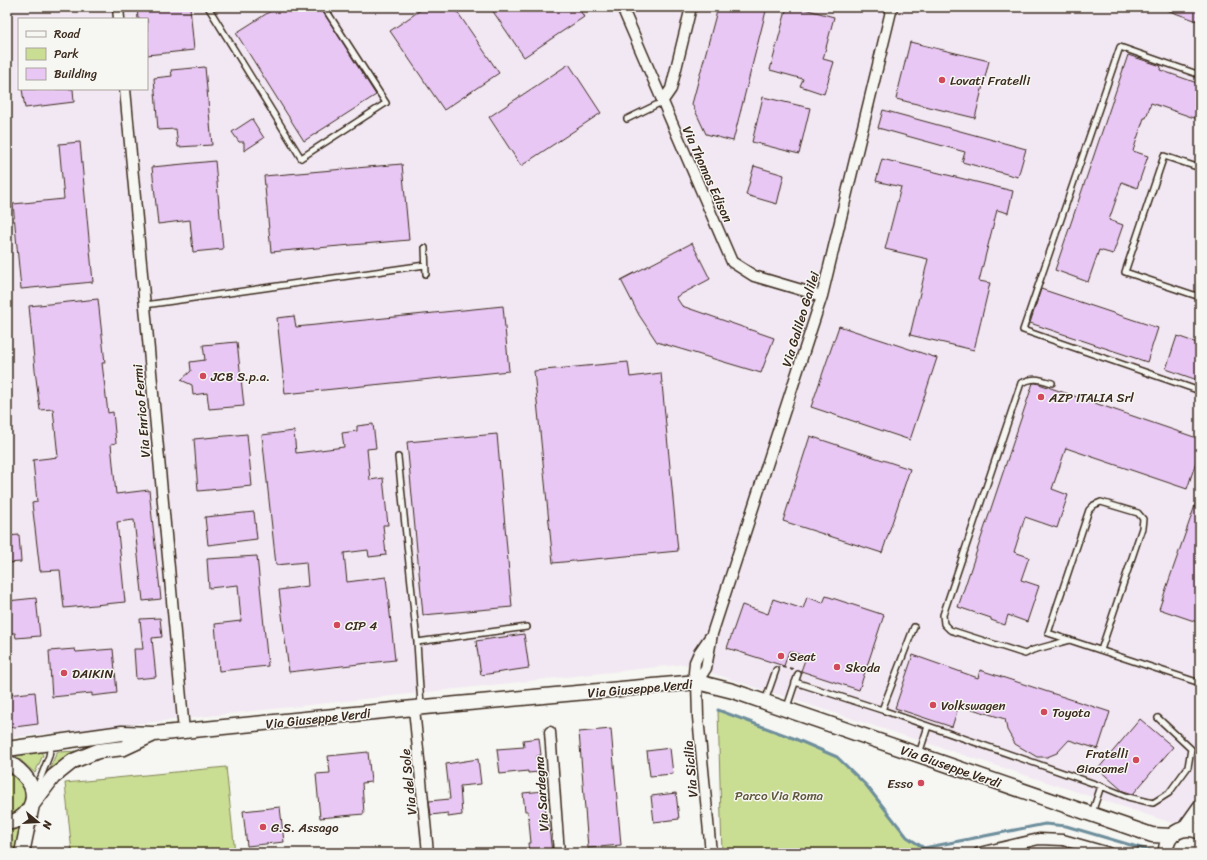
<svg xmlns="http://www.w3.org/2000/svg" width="1207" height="860" font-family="Sriracha,sans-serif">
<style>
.built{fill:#f2e8f3;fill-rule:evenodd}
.green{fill:#cade93;stroke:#828458}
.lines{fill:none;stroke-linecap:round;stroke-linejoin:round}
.stream{stroke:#6d8e9c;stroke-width:3}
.building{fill:#e8c7f4;stroke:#3b2a1e}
.lane-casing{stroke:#3b2a1e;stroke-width:8}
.street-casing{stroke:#3b2a1e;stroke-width:13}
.secondary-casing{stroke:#3b2a1e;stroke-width:17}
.path{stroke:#3b2a1e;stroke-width:2;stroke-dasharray:4 3;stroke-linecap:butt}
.lane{stroke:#f6f6f2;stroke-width:5}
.street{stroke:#f6f6f2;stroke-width:10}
.secondary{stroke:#f6f6f2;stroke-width:14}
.poi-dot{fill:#d1495b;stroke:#f6f6f2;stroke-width:1.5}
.labels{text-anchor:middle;stroke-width:3;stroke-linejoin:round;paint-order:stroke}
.poi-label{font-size:13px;fill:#3b2a1e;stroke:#f6f6f2;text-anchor:start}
.street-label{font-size:13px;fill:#3b2a1e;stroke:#f6f6f2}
.park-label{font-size:13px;fill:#5f573b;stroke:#f6f6f2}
</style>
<rect width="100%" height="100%" fill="#f6f6f2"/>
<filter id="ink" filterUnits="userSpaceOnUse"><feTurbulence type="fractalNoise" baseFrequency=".025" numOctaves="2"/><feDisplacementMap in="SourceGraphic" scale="8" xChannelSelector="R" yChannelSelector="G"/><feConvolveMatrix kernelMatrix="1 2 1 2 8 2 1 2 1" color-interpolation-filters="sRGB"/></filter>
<g filter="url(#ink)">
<path class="built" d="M7 7H1200V832L684 664 7 738ZM19 19H147V89H19Z"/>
<path class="green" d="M718 710 793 738 837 757 866 785 907 837 924 848 923 853H722Z
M81 751 44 782 57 752Z
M41 752 43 755 35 773 16 756 17 755Z
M7 767C19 778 35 793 21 810 18 813 11 815 7 818Z
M226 767 235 853H72L65 783Z
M23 818 18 853H7V826Z"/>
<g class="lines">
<path class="stream" d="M718 710 793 738 837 757 866 785 907 837 924 848 1045 824 1066 826 1151 851"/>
</g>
<path class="building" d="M137 7H190L194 50 147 55V19H138Z
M277 7H320L376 95 304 141 236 33Z
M425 7H454L499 73 444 110 390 31Z
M490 7H578L584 17 524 57Z
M718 7H767L733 141 706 134 692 104Z
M787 7H797L834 17 823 59 834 62 824 94 800 86 803 79 770 70Z
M1161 7H1200V22L1161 8Z
M910 42 989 61 975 118 896 99Z
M1128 55 1161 66 1160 70 1200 84V120L1151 103 1146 118H1144L1133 151 1148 156 1137 188 1122 182 1109 220 1123 225 1113 254 1099 250 1088 282 1055 270Z
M569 64 601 113 521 166 489 117Z
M205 67 212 145 178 147 176 129 158 130 154 78 172 76 171 70Z
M22 89H73L74 102 25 108Z
M763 97 810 108 799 154 752 142Z
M883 110 1026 149 1018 177 962 162 965 152 878 128Z
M252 119 264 138 244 151V142H239L232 132Z
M80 142 93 282 21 289 13 204 64 199 59 144Z
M882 159 1013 191 1008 213 997 210 979 281 990 283 974 350 910 335 928 259 885 249 901 187 876 181Z
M215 161 223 249 193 252 190 220 158 224 152 167Z
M402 164 409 240 271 252 264 176Z
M754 166 784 175 777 204 746 195Z
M692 243 710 279 676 297 682 306 774 338 761 373 657 342 639 315 621 280Z
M1041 289 1158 328 1147 362 1030 323Z
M98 299 105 363H102L108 413 113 412 116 443 111 444 116 494 149 490 161 599 143 601 134 520 117 522 125 602 64 608 60 570 40 571 32 503 37 502 33 460 58 457 53 409 40 410 35 370 29 306Z
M503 306 509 371 285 394 277 318 294 316 296 327Z
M839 326 937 358 910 440 811 407Z
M1177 336 1200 344V381L1166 369Z
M237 342 244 406 209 409 207 393 193 395 192 385 181 380 191 371 190 362 205 360 203 345Z
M628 362 630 377 661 373 678 551 553 563 534 371Z
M1033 383H1036L1200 439V450L1187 489 1066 448 1052 489 1068 495 1057 528 1025 517 1014 552 1029 557 1021 580 1039 586 1027 622 1008 615 1005 625 991 620V618L958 607Z
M373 424 376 448 367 449 370 480 383 478 388 525H383L386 555 369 557 368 550 344 553 347 582 386 577 395 660 289 672 279 590 308 586 306 562 276 565 262 435 294 431 296 453 344 447 342 433 357 431V426Z
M247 434 252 486 198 491 194 439Z
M497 434 512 607 423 615 407 442Z
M810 436 910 469 882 553 783 521Z
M1199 494H1200V623L1159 609Z
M254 512 257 539 208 545 205 517Z
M19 535 21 562 7 563V536Z
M257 556 268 666 219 671 215 624 241 621 238 585 209 588 207 559Z
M826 596 884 615 859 690 801 671 806 657 789 651 784 666 727 648 742 605 768 614 773 599 803 609 807 597 823 603Z
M36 598 40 636 16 638 15 633H7V601Z
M160 618 162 637 152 638 156 677 136 679 134 649H143L140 619Z
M524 634 529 668 481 675 476 641Z
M75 649 76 652 113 649 117 693 92 696V693L52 697 49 651Z
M913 655 978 678 980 670 1110 712 1098 749 1069 740 1057 753 1047 757H1037L1015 744 1007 730 1005 719 959 705 952 727 895 708Z
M35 692 38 724 7 728V695Z
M1140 719 1173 747 1133 794 1123 791 1098 769Z
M611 729 621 845 588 848 579 732Z
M539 738 541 755 537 756 539 772 528 773V771L500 774 497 749 524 747 523 740Z
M670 748 673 774 650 776 647 751Z
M368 752 371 782 362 783 364 814 320 818 316 774 330 773 328 756Z
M478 759 481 784 460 786 462 815 448 817V813L431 815 429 801 450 799 446 764Z
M544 791 546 818H548L552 853H529L528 843H531L528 811H525L523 793Z
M676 793 679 819 654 822 651 796Z
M280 807 284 842 247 846 243 811Z"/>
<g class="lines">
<defs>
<path id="lane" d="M208 7 301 158 386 103 324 7
M1200 75 1120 47 1023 330 1200 391
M627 119 662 102
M1200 168 1164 156 1125 272 1200 297
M425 248 426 274
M145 305 425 265
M1052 383C1039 379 1034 377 1021 383L943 615 944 624 950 630 1025 654 1033 650 1070 640
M398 457 417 642
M1101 650 1142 528 1143 519 1138 513 1101 502 1094 505 1089 510 1048 633 1200 683
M795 682 882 710 1101 786 1128 797 1153 803 1169 793 1188 767 1191 749 1158 718
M765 701 776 670
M421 706 417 642 527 627
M787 707 798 674
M882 710 914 627
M919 754 928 726
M36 790 49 756 51 745
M1092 813 1101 786"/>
<path id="street" d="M118 7 119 19
M622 7 732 262 754 276 822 296
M125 89 184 731
M662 102 671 89 691 7
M710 637 699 653 695 662 694 673 697 682 698 717 711 853
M697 682 706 668 712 634 822 296 892 7
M414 708 428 853
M550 732 559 853
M979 853 1039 839 1063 840 1109 853"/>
<path id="secondary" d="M7 749 122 733 154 734 414 708 697 682 733 691 1152 835 1171 836
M7 761C16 767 27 776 31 786 38 804 24 821 7 823
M1185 828 1200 807
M22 853 32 805 53 777 73 761 98 751 124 748 152 735
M1166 853C1165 833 1184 824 1200 832"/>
</defs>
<use href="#lane" class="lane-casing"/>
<use href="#street" class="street-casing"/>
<use href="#secondary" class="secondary-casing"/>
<path class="path" d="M782 667 793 669"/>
<use href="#lane" class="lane"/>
<use href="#street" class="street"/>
<use href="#secondary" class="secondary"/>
</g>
</g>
<g class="poi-dot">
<circle cx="942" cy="80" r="4"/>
<circle cx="203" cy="376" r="4"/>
<circle cx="1041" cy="397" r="4"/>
<circle cx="337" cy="625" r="4"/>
<circle cx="781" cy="656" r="4"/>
<circle cx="837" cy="667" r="4"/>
<circle cx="64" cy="673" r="4"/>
<circle cx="933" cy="705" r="4"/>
<circle cx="1044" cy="712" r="4"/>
<circle cx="1136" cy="760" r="4"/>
<circle cx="921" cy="783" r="4"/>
<circle cx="263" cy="827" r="4"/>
</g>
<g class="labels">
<g class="poi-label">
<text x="950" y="85">Lovati Fratelli</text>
<text x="211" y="381">JCB S.p.a.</text>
<text x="1049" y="402">AZP ITALIA Srl</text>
<text x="345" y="630">CIP 4</text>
<text x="789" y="661">Seat</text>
<text x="845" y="672">Skoda</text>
<text x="72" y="678">DAIKIN</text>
<text x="941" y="710">Volkswagen</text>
<text x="1052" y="717">Toyota</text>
<text x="1128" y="758" text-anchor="end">Fratelli<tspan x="1128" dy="15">Giacomel</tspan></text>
<text x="913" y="788" text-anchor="end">Esso</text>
<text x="271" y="832">G.S. Assago</text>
</g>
<g class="street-label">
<text transform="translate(708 174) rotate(66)" y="5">Via Thomas Edison</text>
<text transform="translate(800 319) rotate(-73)" y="5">Via Galileo Galilei</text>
<text transform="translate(141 411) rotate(-95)" y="5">Via Enrico Fermi</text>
<text transform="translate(640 688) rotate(-5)" y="5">Via Giuseppe Verdi</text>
<text transform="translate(318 718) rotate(-6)" y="5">Via Giuseppe Verdi</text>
<text transform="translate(951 766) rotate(19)" y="5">Via Giuseppe Verdi</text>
<text transform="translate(690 769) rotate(-95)" y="5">Via Sicilia</text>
<text transform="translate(408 782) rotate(-96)" y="5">Via del Sole</text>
<text transform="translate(541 794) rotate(-94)" y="5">Via Sardegna</text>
</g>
<g class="park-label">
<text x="779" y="800">Parco Via Roma</text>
</g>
</g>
<rect width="1207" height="860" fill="none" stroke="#f6f6f2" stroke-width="24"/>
<rect x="12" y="12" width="1183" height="836" fill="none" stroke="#3b2a1e" stroke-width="1.5" filter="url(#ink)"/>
<rect x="18" y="18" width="130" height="72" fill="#f6f6f2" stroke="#aba49d"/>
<rect x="26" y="31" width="20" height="6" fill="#f6f6f2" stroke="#aba49d"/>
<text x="54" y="38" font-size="12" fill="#3b2a1e">Road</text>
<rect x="26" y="48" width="20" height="12" fill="#cade93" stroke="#aba49d"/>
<text x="54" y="58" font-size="12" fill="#3b2a1e">Park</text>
<rect x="26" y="68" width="20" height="12" fill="#e8c7f4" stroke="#aba49d"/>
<text x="54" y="78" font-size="12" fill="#3b2a1e">Building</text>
<g transform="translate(38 822) rotate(108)" stroke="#f6f6f2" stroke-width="3" paint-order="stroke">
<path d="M0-3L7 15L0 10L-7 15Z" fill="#3b2a1e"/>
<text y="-6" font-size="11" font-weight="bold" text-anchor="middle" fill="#3b2a1e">N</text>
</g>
</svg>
